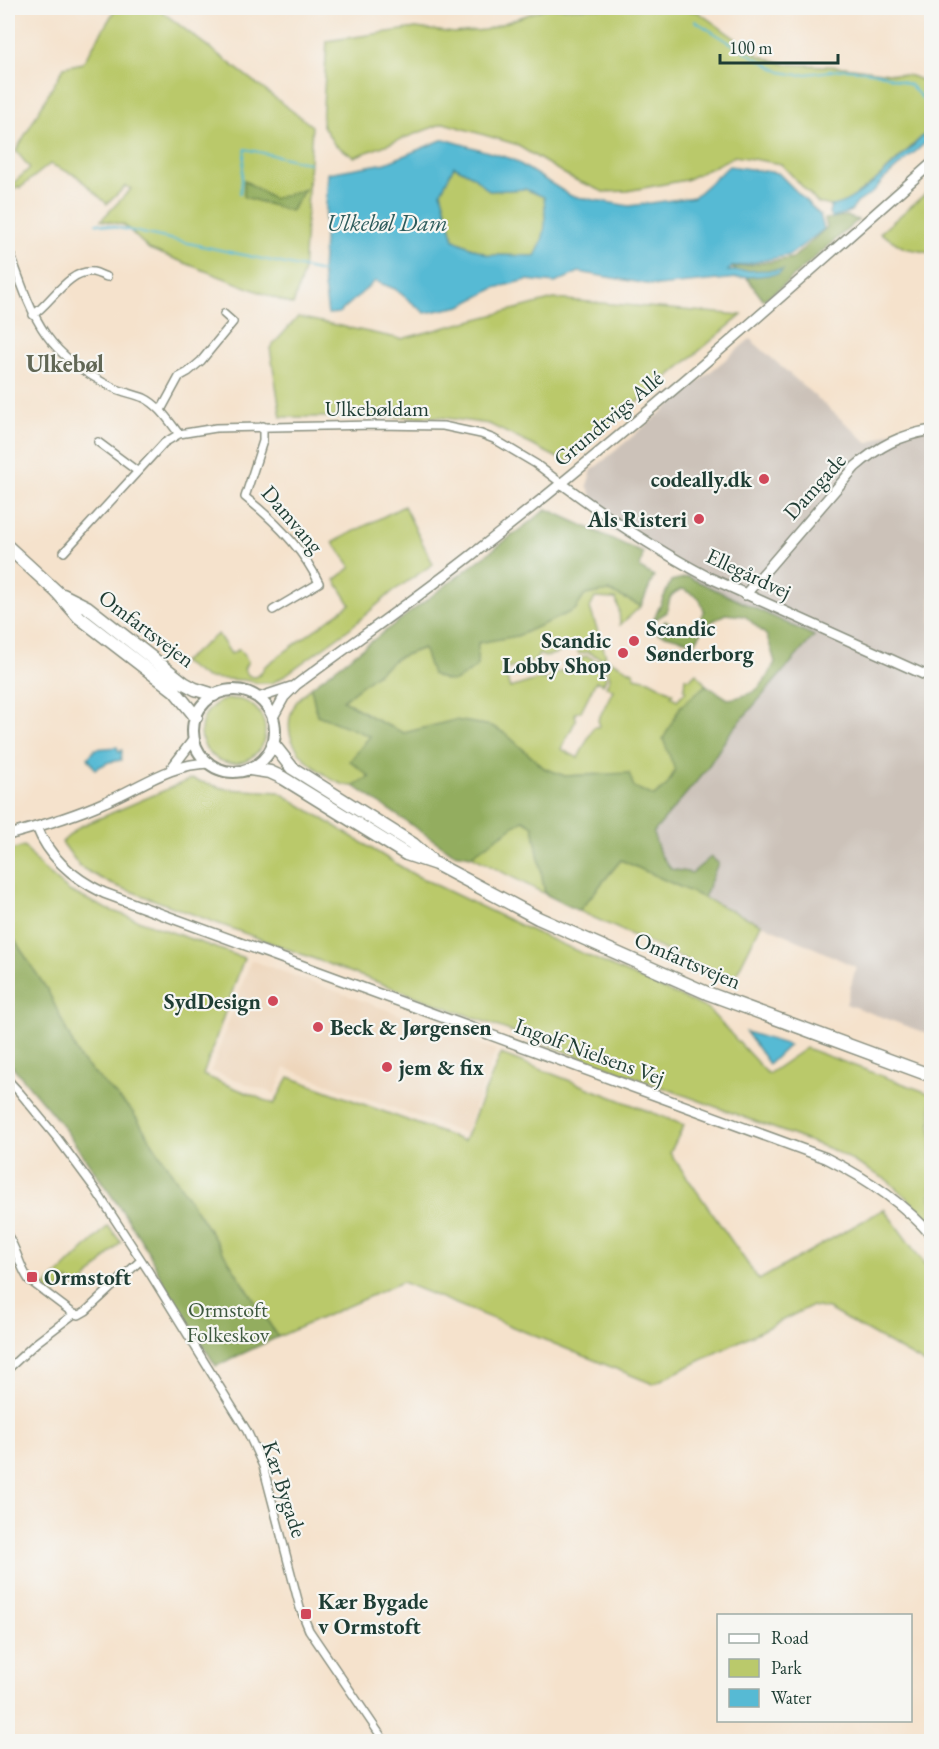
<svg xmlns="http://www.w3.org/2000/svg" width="939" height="1749" font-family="'EB Garamond',serif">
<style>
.built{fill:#eed6bb}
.industrial{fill:#ccc2b9}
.green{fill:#bac96b;stroke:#6c8350;stroke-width:1.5}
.forest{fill:#93ad5f;stroke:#59754a;stroke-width:1.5}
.water{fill:#56bad4;stroke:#3a7c84;stroke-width:1.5;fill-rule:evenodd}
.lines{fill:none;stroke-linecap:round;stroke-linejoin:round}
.stream{stroke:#56bad4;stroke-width:2}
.street-casing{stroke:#8a9080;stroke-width:10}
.secondary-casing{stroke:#8a9080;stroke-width:12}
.primary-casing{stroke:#8a9080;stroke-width:14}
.highway-casing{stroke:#8a9080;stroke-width:15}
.street{stroke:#fff;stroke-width:7}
.secondary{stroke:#fff;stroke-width:9}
.primary{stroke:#fff;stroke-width:10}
.highway{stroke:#fff;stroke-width:12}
.poi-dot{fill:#d1495b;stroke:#f6f6f2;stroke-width:2}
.labels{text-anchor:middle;stroke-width:4.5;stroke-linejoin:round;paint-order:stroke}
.street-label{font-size:22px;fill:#1f3d34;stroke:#f6f6f2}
.poi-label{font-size:22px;font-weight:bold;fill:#1f3d34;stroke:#f6f6f2;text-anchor:start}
.park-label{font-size:22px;fill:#3e593f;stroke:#f6f6f2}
.water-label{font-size:24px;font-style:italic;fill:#2d5c5c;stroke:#f6f6f2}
.neighbourhood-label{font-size:24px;font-weight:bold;fill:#616755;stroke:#f6f6f2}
</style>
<rect width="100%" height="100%" fill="#f6f6f2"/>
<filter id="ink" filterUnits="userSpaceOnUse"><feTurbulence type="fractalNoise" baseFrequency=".0167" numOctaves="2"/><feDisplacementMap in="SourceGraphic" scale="12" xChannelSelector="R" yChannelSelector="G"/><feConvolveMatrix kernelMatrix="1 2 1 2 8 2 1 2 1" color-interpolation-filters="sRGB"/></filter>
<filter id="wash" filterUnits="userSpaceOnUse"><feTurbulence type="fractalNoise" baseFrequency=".008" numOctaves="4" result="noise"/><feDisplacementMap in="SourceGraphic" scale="24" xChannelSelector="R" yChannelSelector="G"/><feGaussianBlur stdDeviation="1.35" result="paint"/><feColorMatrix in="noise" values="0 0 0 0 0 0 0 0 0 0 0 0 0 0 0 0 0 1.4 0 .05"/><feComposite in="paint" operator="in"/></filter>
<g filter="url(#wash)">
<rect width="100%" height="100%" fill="#f5e2cc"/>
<path class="built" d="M251 960 496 1050 465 1134 285 1068 275 1094 211 1071Z"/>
<path class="industrial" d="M750 339 868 443 904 426 931 422V1035L846 1004 856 967 704 898 718 863 711 857 692 873 671 869 660 854 653 833 706 770 729 734 814 637 688 577 606 527 587 485 592 470Z"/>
<path class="green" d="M116 8H157L312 126 303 273 293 305 149 249 124 225 101 220 131 189 126 186 107 204 77 176 50 164 20 188 18 186 8 195V188L30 168 16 151 64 67 83 63Z
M546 8H674L698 12 760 56 785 64 845 67 911 76 931 84V128L878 178 847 202 839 206H831L818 203 781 164 735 156 686 180 627 191 604 192 573 179 515 144 444 123 354 157 334 144 322 124 327 41 416 28 454 33 485 30Z
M454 166 473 176 489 191 525 189 545 197C546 221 548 235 535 256L488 255 454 240 441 192Z
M931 189V253L904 248 880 233Z
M554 299 742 315 566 462 489 424 439 417H281L270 348 298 317 401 339Z
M404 506 433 564 392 592 349 629 281 678 272 683H258L244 680 206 678 182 662 218 634 231 654 239 649 248 661 244 669C250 681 260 679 264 667L350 604 335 580 351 567 333 542Z
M609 591 641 606 620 625 619 610 616 599 595 598 590 608 606 656 602 659 588 652 579 654 576 647 545 657 539 654 536 660 504 670 510 688 542 678 548 681 550 675 582 665 580 658 587 656 601 663 606 678 603 684 596 681 581 711 575 713 576 720 561 749 578 758 593 728 600 726 598 720 613 690 606 686 610 678 605 663 609 660 633 672 635 677 649 680 673 693 671 696 677 700 686 691 684 689 685 678 690 679 696 673 706 685 680 707 675 770 667 785 654 796 597 774 565 776 544 768 506 734 492 726 455 720 404 733 380 722 343 700 397 658 424 648 517 636 575 610 585 595Z
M311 687 317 715 371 736 370 776C365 779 359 785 354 786 343 787 332 780 324 774 299 758 279 734 295 704 299 698 306 692 311 687Z
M201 731a32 32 0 1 1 64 0a32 32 0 1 1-64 0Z
M191 779 226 789 279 792 413 874 530 930 708 1009 768 1074 806 1048 931 1094V1220L887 1180 833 1150 111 884 80 867 62 842 79 827Z
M522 819 533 825 545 894 471 856Z
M24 846 39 865 69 891 107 909 244 958 203 1075 274 1104 289 1077 464 1141 501 1054 684 1125 670 1153 759 1280 884 1209 931 1273V1367L828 1309 811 1306 653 1384 402 1282 278 1337 132 1112 80 1059 48 991 8 930V851Z
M621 860 761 924 733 981 579 911Z
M108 1226 121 1242 78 1289 68 1280 54 1296 44 1288Z"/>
<path class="forest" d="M244 180 273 199 305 189 291 211 244 197Z
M846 216 858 220 780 288 763 300 747 278 732 268 793 258 827 227 825 219Z
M547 509 643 553 640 568 654 576 641 606 609 591 585 595 575 610 517 636 478 643 477 666C457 681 455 687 432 674L423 648 397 658 343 700 380 722 404 733 455 720 492 726 506 734 544 768 565 776 629 773 634 787 654 796 667 785 675 770 663 739 680 707 706 685 728 699C756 695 763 688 775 662L767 636 745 616 725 614 706 625 695 643 658 633 665 621 684 630 700 621 704 610 699 598 683 589C670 593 669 598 667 612L653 621 671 581 688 577 814 636 729 734 706 770 653 833 660 854 671 869 692 873 711 857 718 863 704 898 621 860 579 911 545 894 533 826 523 820 471 856 453 853 354 786 370 777 350 761 370 736 317 715 311 687Z
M8 930 48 991 80 1059 132 1111 278 1337 216 1366 165 1286 148 1251 123 1212 62 1125 8 1061Z"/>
<path class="water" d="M931 128V138L883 180 872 193 857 203 851 211 832 218 829 213 831 206C857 205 911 147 931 128Z
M444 139 512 159 571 196 629 206 694 197 729 166 778 173 820 215 824 229 790 255 732 267 728 271 783 270 778 274 658 286 579 272 555 283 527 280 495 288 461 306 425 313 395 289 375 281 339 313 328 314 322 272 328 173 386 163ZM454 166 473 176 489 191 525 189 544 197C546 220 547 235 535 256L488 255 454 240 441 192Z
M117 747 119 752 122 750 121 760 109 762 95 769 88 758 95 749Z
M746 1032 789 1045 769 1064Z"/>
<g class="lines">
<path class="stream" d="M695 21 735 46 781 72 798 75 847 69 879 73 910 85 922 98 932 113
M240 194 245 149 309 163
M96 223 322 272"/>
</g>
</g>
<g filter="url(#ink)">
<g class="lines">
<defs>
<path id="street" d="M8 247C33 317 42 353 114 388 123 392 134 394 144 398 159 405 169 421 179 434
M33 315C51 303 69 269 93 272 98 273 103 276 107 277
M161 410 179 377 188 372 201 361 233 322 224 314
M263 426V441L245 497C274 520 303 549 319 583L273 610
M98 442 137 471
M64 552 164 443 179 434 216 428 376 425 443 426 481 434 494 439 536 464 561 483
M8 606 10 610 8 613
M8 1080 20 1093 58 1139 95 1189 149 1272 247 1431 263 1466 300 1608 309 1630 385 1742
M8 1236C17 1249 19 1266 29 1280L74 1314 79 1315 86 1311 141 1260
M8 1369 36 1343 74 1314"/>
<path id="secondary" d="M561 483C607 517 655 549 706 576L932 678
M745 595 855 467C879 446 900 435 932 430
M258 698 291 687
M273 717 284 697 296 685C356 640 419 597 478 550 635 427 784 295 932 163
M171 769 194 739
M37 827C49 858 75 879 104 893L826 1158C866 1178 903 1202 932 1236
M8 835C41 826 74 816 105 802 141 787 169 764 209 763"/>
<path id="primary" d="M193 731a41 41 0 1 1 82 0a41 41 0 1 1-82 0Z"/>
<path id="highway" d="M8 547 57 592 79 617 175 691 196 717
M63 595 87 607 184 683 195 689 214 695
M273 744 292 768 413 844 430 859
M250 769 270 772 283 778 406 854 436 864 538 918 707 993 932 1076"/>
</defs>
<use href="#street" class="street-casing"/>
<use href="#secondary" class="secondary-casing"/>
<use href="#primary" class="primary-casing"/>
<use href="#highway" class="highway-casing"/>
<use href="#street" class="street"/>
<use href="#secondary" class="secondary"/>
<use href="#primary" class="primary"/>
<use href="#highway" class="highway"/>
</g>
</g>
<g class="poi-dot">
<circle cx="764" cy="479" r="6"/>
<circle cx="699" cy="519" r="6"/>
<circle cx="634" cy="641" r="6"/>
<circle cx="623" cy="653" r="6"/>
<circle cx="273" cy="1001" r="6"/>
<circle cx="318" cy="1027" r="6"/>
<circle cx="387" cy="1067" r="6"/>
<rect x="26" y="1271" width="12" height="12" rx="3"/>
<rect x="300" y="1608" width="12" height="12" rx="3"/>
</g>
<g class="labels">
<g class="street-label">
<text x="377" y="416">Ulkebøldam</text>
<text transform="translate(608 418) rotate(-40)" y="8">Grundtvigs Allé</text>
<text transform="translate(814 486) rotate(-48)" y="8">Damgade</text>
<text transform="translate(293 519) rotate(49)" y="8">Damvang</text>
<text transform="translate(749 573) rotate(25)" y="8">Ellegårdvej</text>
<text transform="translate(147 628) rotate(37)" y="8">Omfartsvejen</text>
<text transform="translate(688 960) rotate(23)" y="8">Omfartsvejen</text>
<text transform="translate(590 1051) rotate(20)" y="8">Ingolf Nielsens Vej</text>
<text transform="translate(285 1489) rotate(72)" y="8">Kær Bygade</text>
</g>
<g class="poi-label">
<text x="752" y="487" text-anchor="end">codeally.dk</text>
<text x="687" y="527" text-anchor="end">Als Risteri</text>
<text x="646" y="636">Scandic<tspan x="646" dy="25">Sønderborg</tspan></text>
<text x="611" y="648" text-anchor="end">Scandic<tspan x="611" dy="25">Lobby Shop</tspan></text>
<text x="261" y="1009" text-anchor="end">SydDesign</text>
<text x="330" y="1035">Beck &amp; Jørgensen</text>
<text x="399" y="1075">jem &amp; fix</text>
<text x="44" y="1285">Ormstoft</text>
<text x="318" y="1609">Kær Bygade<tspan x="318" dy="25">v Ormstoft</tspan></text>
</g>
<g class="park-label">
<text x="228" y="1317">Ormstoft<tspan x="228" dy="25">Folkeskov</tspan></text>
</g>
<g class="water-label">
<text x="387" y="231">Ulkebøl Dam</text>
</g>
<g class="neighbourhood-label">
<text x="65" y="372">Ulkebøl</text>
</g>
</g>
<rect width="939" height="1749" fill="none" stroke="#f6f6f2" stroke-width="30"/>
<rect x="717" y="1614" width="195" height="108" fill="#f6f6f2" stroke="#a0aca6" stroke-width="1.5"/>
<rect x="729" y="1634" width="30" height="9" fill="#ffffff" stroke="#a0aca6" stroke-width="1.5"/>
<text x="771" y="1644" font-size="18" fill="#1f3d34">Road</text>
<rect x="729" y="1659" width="30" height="18" fill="#bac96b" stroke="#a0aca6" stroke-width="1.5"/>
<text x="771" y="1674" font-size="18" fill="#1f3d34">Park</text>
<rect x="729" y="1689" width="30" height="18" fill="#56bad4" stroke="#a0aca6" stroke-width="1.5"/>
<text x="771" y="1704" font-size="18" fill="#1f3d34">Water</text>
<path d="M720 54v9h118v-9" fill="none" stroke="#1f3d34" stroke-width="3"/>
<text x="729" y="54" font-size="18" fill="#1f3d34" stroke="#f6f6f2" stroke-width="4.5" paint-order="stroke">100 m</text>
</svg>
